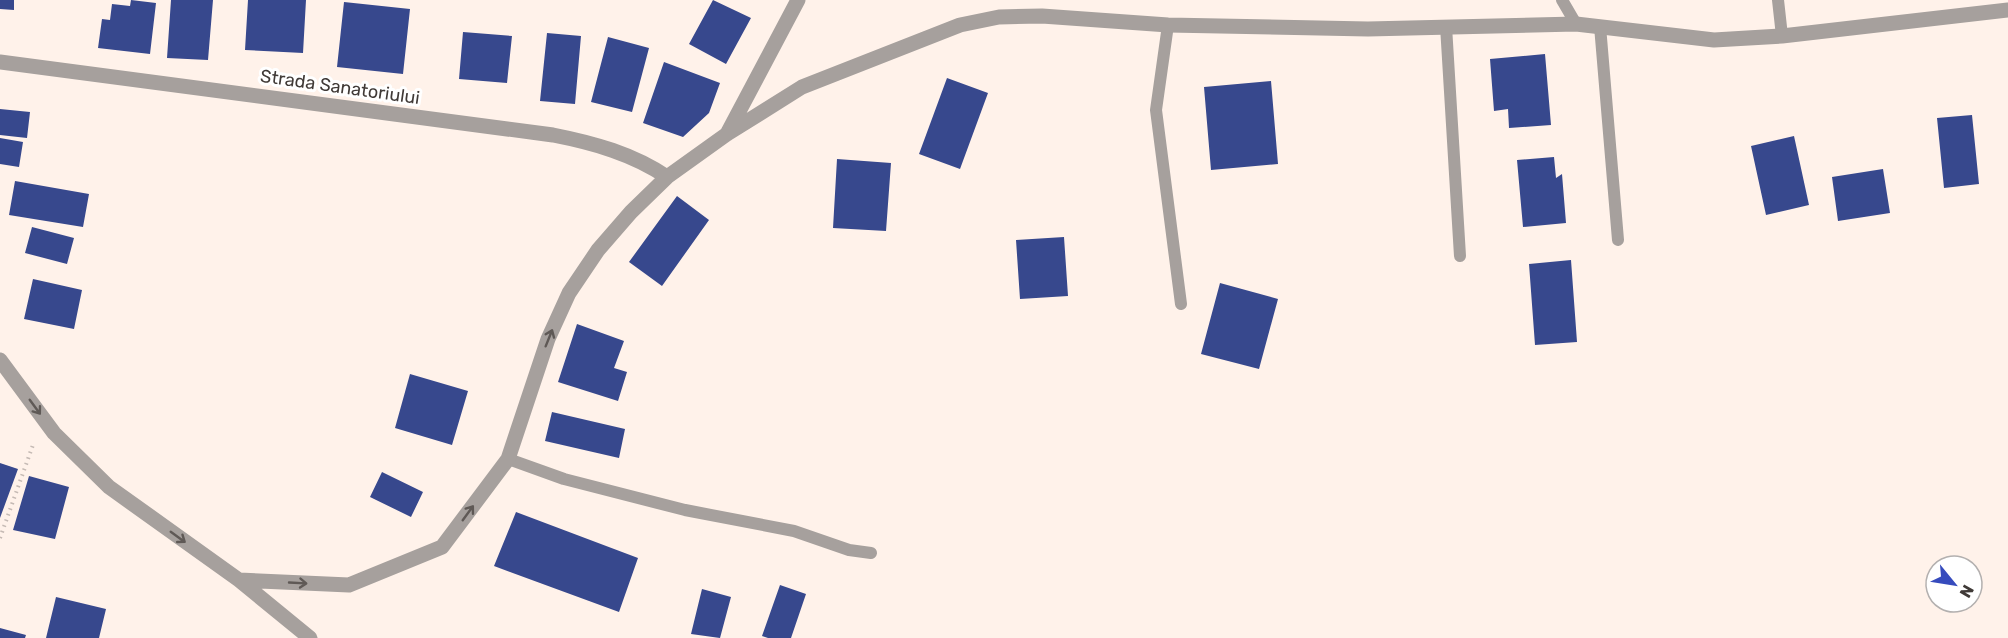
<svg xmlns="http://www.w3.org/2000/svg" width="2008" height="638" font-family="Rubik,sans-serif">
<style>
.building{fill:#37488d}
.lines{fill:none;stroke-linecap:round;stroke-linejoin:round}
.path{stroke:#c5bab4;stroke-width:4;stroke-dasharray:1.5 4.5;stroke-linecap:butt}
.lane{stroke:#a6a09d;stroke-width:12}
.street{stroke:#a6a09d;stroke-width:15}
.oneway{stroke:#5f5956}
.labels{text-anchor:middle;stroke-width:6;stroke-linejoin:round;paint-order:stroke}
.street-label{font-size:18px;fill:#403a37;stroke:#fff}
</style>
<rect width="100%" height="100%" fill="#fff2ea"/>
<path class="building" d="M0 0H14V10L0 9Z
M131 0 156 3 150 54 98 48 102 19 110 20 112 4 130 6Z
M171 0H213L208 60 167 58Z
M248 0H306L303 53 245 50Z
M713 0 751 18 726 64 689 44Z
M344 2 410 9 403 74 337 67Z
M463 32 512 36 507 83 459 79Z
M547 33 581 36 575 104 540 101Z
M608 37 649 48 632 112 591 102Z
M1545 54 1551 125 1509 128 1508 109 1494 111 1490 59Z
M664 62 720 83 709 113 683 137 643 123Z
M947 78 988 93 960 169 919 154Z
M1271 81 1278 164 1211 170 1204 87Z
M0 109 30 112 27 138 0 135Z
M1972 115 1979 184 1944 188 1937 118Z
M1794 136 1809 205 1766 215 1751 146Z
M0 138 23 142 19 167 0 164Z
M1554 157 1556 178 1562 174 1566 223 1523 227 1517 160Z
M837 159 891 163 886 231 833 228Z
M1883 169 1890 213 1838 221 1832 177Z
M15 181 89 194 83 227 9 215Z
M677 196 709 220 662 286 629 262Z
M32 227 74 238 67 264 25 253Z
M1064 237 1068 296 1020 299 1016 240Z
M1571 260 1577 342 1535 345 1529 264Z
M33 279 82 290 74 329 24 319Z
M1220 283 1278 299 1259 369 1201 354Z
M577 324 624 341 614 368 627 372 618 401 558 382Z
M410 374 468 391 452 445 395 428Z
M552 412 625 429 619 458 545 441Z
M0 463 18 469 0 518Z
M382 472 423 492 411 517 370 497Z
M29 476 69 487 55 539 13 530Z
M516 512 638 558 619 612 494 566Z
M780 585 806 594 791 638H768L762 636Z
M702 589 731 597 720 638 691 634Z
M56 597 106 609 99 638H46Z
M0 628 26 635 25 638H0Z"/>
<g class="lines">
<path class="path" d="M0 538 34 442"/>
<path class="lane" d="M1562 0 1576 24
M1778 0 1782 36
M1168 25 1156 110 1181 304
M1446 26 1460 256
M1600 26 1618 240
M508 459 564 479 685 510 794 531 849 550 871 553"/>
<path class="street" d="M0 62 553 135C594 143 633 154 667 177
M727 134 798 0
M0 360 54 433 109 487 239 580 310 638
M239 580 349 585 442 547 508 459 548 339 569 293 598 250 631 212 667 177 727 134 802 87 960 25 999 17 1042 16 1168 25 1368 29 1576 24 1714 40 1782 36 2008 10"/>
</g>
<defs><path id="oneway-shaft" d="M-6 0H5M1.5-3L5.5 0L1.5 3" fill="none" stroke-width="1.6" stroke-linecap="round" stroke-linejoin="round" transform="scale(1.5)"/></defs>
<g class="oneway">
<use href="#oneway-shaft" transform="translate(549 338) rotate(-68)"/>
<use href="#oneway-shaft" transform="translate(35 407) rotate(54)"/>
<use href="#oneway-shaft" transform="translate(468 513) rotate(-54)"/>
<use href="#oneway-shaft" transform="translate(178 537) rotate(36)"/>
<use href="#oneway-shaft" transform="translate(298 583) rotate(3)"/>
</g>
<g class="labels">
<g class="street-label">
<text transform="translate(340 87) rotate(8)" y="6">Strada Sanatoriului</text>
</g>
</g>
<g transform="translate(1954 584) rotate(120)"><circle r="28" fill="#ffffff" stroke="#b3b0af" stroke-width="1.5"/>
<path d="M0-4.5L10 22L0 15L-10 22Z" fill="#364bbd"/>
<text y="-9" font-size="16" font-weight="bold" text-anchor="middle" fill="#403a37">N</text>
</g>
</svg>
